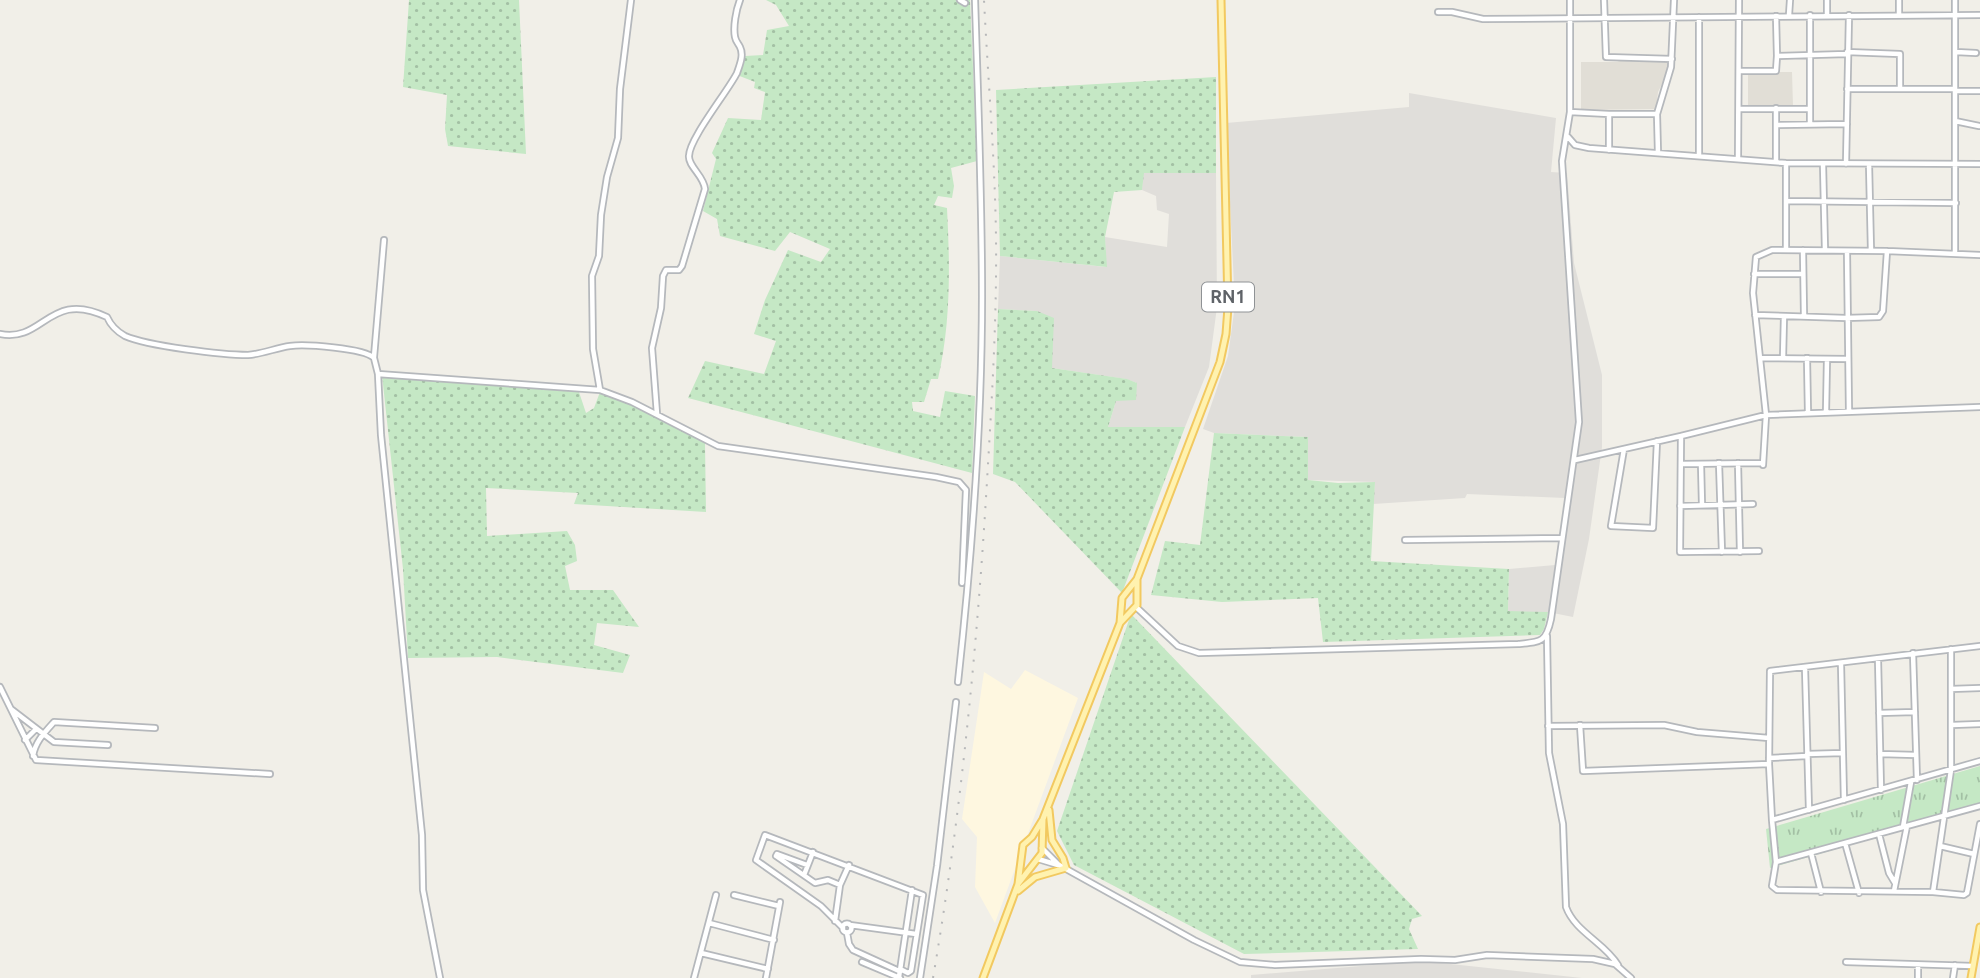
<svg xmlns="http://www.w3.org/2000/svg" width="1980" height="978" font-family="Ubuntu,sans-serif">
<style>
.commercial{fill:#fef7e0}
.industrial{fill:#e0deda}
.education{fill:#e1ded6}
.grass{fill:url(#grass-dots)}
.park{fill:url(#park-tufts)}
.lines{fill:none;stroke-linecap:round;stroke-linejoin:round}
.minor-casing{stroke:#b5b8bc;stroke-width:8}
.major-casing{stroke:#f2c960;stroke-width:9}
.minor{stroke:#fff;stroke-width:4.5}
.major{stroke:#fff2af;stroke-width:5}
.rail{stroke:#b6b7b8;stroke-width:2;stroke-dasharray:2 9;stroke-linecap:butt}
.labels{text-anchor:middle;stroke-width:6;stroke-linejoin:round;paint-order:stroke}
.shield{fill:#fff;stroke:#8f9295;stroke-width:2}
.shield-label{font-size:18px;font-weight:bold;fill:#5f6368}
</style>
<defs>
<pattern id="grass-dots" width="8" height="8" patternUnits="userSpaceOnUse" patternTransform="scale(1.75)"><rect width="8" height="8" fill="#c5e8c5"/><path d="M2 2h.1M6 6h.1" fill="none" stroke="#a3c0a4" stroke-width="1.8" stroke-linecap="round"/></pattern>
<pattern id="park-tufts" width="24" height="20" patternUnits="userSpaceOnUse" patternTransform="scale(1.75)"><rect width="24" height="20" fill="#c5e8c5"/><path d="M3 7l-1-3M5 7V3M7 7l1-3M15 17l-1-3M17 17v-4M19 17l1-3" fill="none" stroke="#a3c0a4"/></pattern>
</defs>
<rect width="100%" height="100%" fill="#f1efe8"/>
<path class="commercial" d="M1025 670 1078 698 995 923 975 887 977 837 962 819 984 672 1011 689Z"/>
<path class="industrial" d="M1409 93 1556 118 1551 172 1567 173 1574 263 1602 375V447L1589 539 1573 617 1548 612H1508L1509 569 1555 565 1565 498 1467 494 1465 498 1373 504 1375 482 1308 480V437L1214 433 1203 429 1228 356 1235 305 1226 123 1409 107Z
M1143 173H1216L1217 307 1209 367 1185 427H1108L1116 401 1137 383 1126 379 1052 368 1037 311 998 309 1000 256 1106 267 1105 237 1167 247 1169 214 1157 210 1156 196 1142 190Z
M1422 961 1582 978H1251V975Z"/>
<path class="education" d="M1626 59 1668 60 1666 76 1658 92 1656 109 1581 110V62H1617Z
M1748 72H1792L1793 106H1748Z"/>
<path class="grass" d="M409 0H519L526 154 448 146 445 129 447 95 403 87Z
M766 0H970L977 161 951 168 954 186 952 198 938 196 934 205 947 208C950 265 951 323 938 379H931L924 402H912L913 411 940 417 945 391 975 396 972 473 688 398 705 361 764 374 776 341 754 334 765 300 788 250 821 262 830 249 790 232 775 251 720 236 717 219 703 211 716 159 712 153 728 118 761 120 765 92 754 88 755 82 737 75 745 56 763 55 767 30 789 26 776 5Z
M1216 77V173H1144L1142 190 1114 192 1105 237 1107 267 1000 256 996 90Z
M998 309 1037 311 1054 318 1052 368 1127 379 1137 383 1136 400 1116 401 1108 427H1185L1122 593 1015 482 993 474Z
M382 375 579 392 586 413 594 408 600 392 638 407 705 443 706 512 574 504 578 493 486 488 487 536 567 531 575 545 577 561 565 566 570 590H613L639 627 597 623 594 645 630 655 623 673 497 657 408 658 403 569Z
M1214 433 1308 437V480L1338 483 1375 482 1371 561 1509 569 1508 611 1548 612 1544 629 1540 635 1323 642 1318 598 1222 602 1151 595 1165 541 1200 545Z
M1131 614 1422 916 1412 919 1409 929 1418 949 1244 954 1074 865 1057 831Z"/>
<path class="park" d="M1980 766V808L1770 868 1766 829Z"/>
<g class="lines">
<defs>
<path id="minor" d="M960 0 965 3
M1604 0 1606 57 1672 59
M1827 0V15
M1899 0V15
M1438 12H1452L1483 19 1980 15
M1789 15 1790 0
M1776 16 1777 56
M1699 17V155
M1847 52 1900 54V89
M1956 52 1976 53
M1739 71H1776L1777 56 1847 54
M1847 89H1955
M1955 91H1980
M1776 108V162
M1739 109H1809
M1570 112 1609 114
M1955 121 1979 126
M1810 124V15
M1776 125 1847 124
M1568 137 1575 145 1589 148 1786 163 1980 164
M1609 150V114H1657
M1658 153 1657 114 1671 67 1674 0
M1738 159 1739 0
M1786 163V250
M1823 164 1825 250
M1846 164 1849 15
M1869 164 1871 251
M1786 201 1956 203
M1803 250 1804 315
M1847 252 1849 411
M1955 254V0
M1754 274H1803
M1755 315 1846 318 1879 317 1883 311 1887 251
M0 334C44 343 49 289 107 317 111 326 116 331 125 336 148 346 222 355 248 355 262 354 276 348 290 346 305 344 364 348 374 358L378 374 381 435 422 835 423 890 440 978
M374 357 384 240
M1761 358 1848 359
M1783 358 1784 316
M1807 358 1808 413
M378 374 600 390 632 402 718 446 936 477 959 482 966 490 962 583
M600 390 593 349 592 276 599 256 601 215 607 177 618 138 620 89 631 0
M1826 412 1827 359
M657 414 652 348 661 308 663 276 666 270H679L682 266 705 189C704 176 688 166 689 156 689 139 728 91 737 73 740 64 744 55 740 47 738 43 736 42 735 37 733 27 736 10 740 0
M1624 449 1611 526 1653 528 1657 441
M1575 460 1681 436
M1719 463 1722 552
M1738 463 1740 552
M1681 464 1763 463
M1701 464 1702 505
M1763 465 1766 415 1753 293 1756 257 1772 250 1887 251 1980 255
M1680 506 1753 504
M1405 540 1562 538
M1759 551 1680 552 1681 436 1766 415 1980 407
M1136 607 1178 646 1199 653 1518 644C1540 642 1546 643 1551 619L1579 422 1562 161 1570 112V0
M1547 636 1549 753 1563 824 1566 907C1575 932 1605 943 1618 965
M1980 646 1770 671 1769 764 1772 820 1980 761
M1951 649V770L1933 892 1964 895 1967 893 1980 824
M1913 653 1917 780
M1878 659 1881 790
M1841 664 1844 800
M1805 668 1809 810
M958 682C972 554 982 425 982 296 982 197 978 99 975 0
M0 687 36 760 270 774
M1951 689 1980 688
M11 709 54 742 108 745
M1879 713 1915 712
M1580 725 1583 771 1769 764
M1952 725 1980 724
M1548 726 1664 725 1697 732 1769 738
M25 740 36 729
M1807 754 1843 753
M1880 754 1916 755
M33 756C35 742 45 732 54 722L155 728
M1769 758 1807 756
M1772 820 1776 862 1980 806
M1903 827 1911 782
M1879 834 1889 873 1895 883
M1845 843 1859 893
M1940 846 1974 854
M1042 848 1059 865 1194 940 1240 962 1275 965 1421 959 1455 960 1487 955 1593 959 1615 964 1631 978
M1811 853 1821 892
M1038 859 1058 865
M1776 862 1772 886 1777 890 1933 892
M807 865 777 854 776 856 815 883 828 880 840 885
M804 875 813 852
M1894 891 1907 826
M734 895 779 906
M835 921 840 885 849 865
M709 923 774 940
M842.5 928a4.5 4.5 0 1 1 9 0a4.5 4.5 0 1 1-9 0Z
M850 925 916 934
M843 928 821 906 756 860 765 835 923 895 911 971 908 973 900 969
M847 933 849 944 853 950 899 971
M701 953 768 969
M862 962 900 978
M1846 962 1973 966
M899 977 912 890
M694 978 716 895
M766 978 780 902
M920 978 937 866 956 702
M1918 978V965
M1953 978 1955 965"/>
<path id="major" d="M1120 623 1122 598 1137 579
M1018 884 1042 853 1043 819
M1018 891 1035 877 1066 868 1063 858 1052 840 1049 810
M983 978 1018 884 1023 845 1032 837 1043 819 1120 623 1137 605V579L1220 362 1226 334 1228 307 1221 0
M1971 978 1980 927"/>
</defs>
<use href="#minor" class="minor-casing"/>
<use href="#major" class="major-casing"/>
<use href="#minor" class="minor"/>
<use href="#major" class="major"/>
<path class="rail" d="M933 978C960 820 976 659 986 498 991 412 997 325 996 238 995 159 988 80 984 0"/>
</g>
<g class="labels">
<rect class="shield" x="1202" y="282.5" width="52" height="29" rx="5"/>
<g class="shield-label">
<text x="1228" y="303">RN1</text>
</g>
</g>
</svg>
